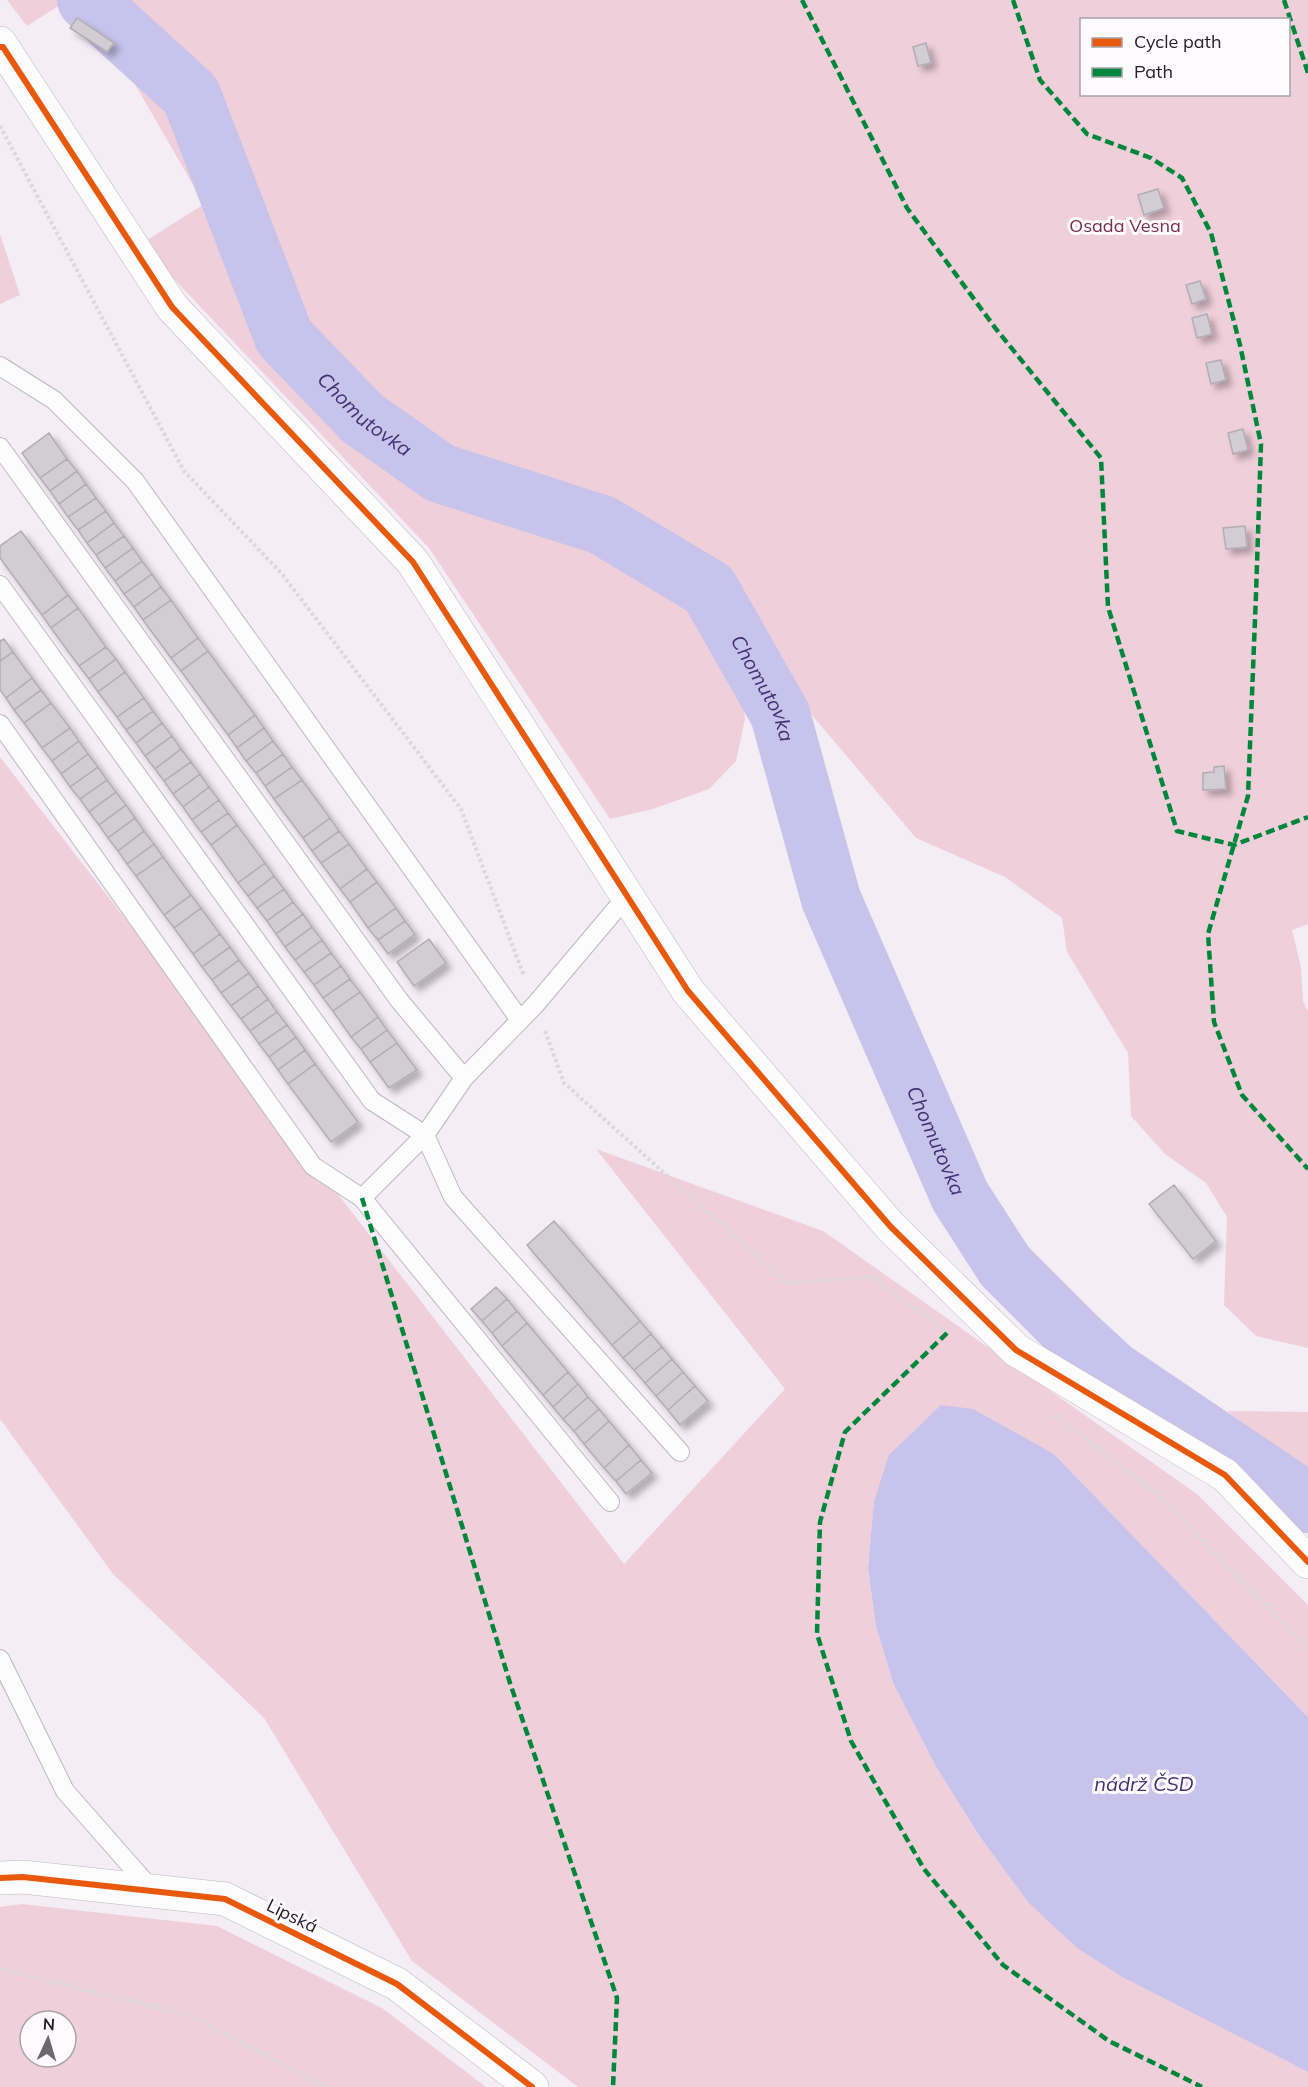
<svg xmlns="http://www.w3.org/2000/svg" width="1308" height="2087" font-family="Mulish,sans-serif">
<style>
.green{fill:#efcfda;fill-rule:evenodd}
.water{fill:#c8c3eb}
.lines{fill:none;stroke-linecap:round;stroke-linejoin:round}
.river{stroke:#c8c3eb;stroke-width:60}
.building{fill:#d1cdd3;stroke:#b1adb3;stroke-width:1.5;filter:url(#shadow)}
.service-casing{stroke:#bdb8bd;stroke-width:20}
.tertiary-casing{stroke:#bdb8bd;stroke-width:34}
.path{stroke:#dad8da;stroke-width:4;stroke-dasharray:3 3;stroke-linecap:butt}
.service{stroke:#fdfcfd;stroke-width:18}
.tertiary{stroke:#fdfcfd;stroke-width:33}
.quiet{stroke:#00873e;stroke-width:4.5;stroke-dasharray:9 4.5;stroke-linecap:butt}
.cycleway-casing{stroke:#fefbfe;stroke-width:10}
.cycleway{stroke:#e8590c;stroke-width:6}
.labels{text-anchor:middle;stroke-width:6;stroke-linejoin:round;paint-order:stroke}
.park-label{font-size:18px;fill:#772e48;stroke:#fefbfe}
.street-label{font-size:18px;fill:#252025;stroke:#fefbfe}
.water-label{font-size:20px;font-style:italic;fill:#3f3374;stroke:#fefbfe}
</style>
<defs>
<filter id="shadow"><feDropShadow dx="5.5" dy="5.5" stdDeviation="3" flood-color="#0004"/></filter>
</defs>
<rect width="100%" height="100%" fill="#f4edf4"/>
<path class="green" d="M7 0H1308V924L1292 930 1301 967 1303 1001 1308 1011V1348L1256 1336 1224 1305 1227 1217 1206 1183 1165 1154 1131 1116 1128 1053 1067 952 1062 918 1005 877 916 838 767 662 743 698 745 719 736 761 709 789 653 809 610 819 429 548 141 244 204 204 136 86 163 47 68 0 27 26ZM1082 20H1288V94H1082Z
M0 234 20 295 0 304Z
M0 757 624 1564 785 1389 596 1149 823 1231 1197 1494 1308 1605V1717L1054 1454 874 1501 868 1568 876 1627 894 1685 935 1765 980 1837 1028 1902 1124 1978 1308 2072V2087H578L412 1961 264 1718 113 1574 0 1419Z
M1227 1411 1308 1412V1476Z
M22 1904 217 1926 382 2008 486 2087H0V1907ZM30 2021H66V2057H30Z"/>
<path class="water" d="M941 1405 973 1409 1054 1454 1308 1717V2072L1124 1978 1077 1948 1028 1902 980 1837 935 1765 894 1685 876 1627 868 1568 874 1501 889 1455Z"/>
<g class="lines">
<path class="river" id="s1" d="M87 0 191 95 284 337 362 418 440 473 602 525 709 589 780 714 831 899 960 1196 1005 1266 1075 1336 1113 1371 1308 1503"/>
</g>
<path class="building" d="M77 18 114 43 107 52 70 28Z
M926 43 931 63 918 66 913 47Z
M1158 189 1164 208 1144 215 1138 195Z
M1200 281 1206 299 1192 304 1186 285Z
M1207 314 1212 334 1197 338 1192 318Z
M1221 360 1226 380 1211 384 1206 363Z
M1243 429 1248 450 1233 454 1228 433Z
M49 433 67 459 40 478 22 453Z
M67 459 77 471 50 491 40 478Z
M77 471 86 484 59 504 50 491Z
M86 484 96 498 68 517 59 504Z
M96 498 106 511 78 530 68 517Z
M106 511 114 523 87 543 78 530Z
M114 523 124 536 96 555 87 543Z
M1245 526 1247 547 1226 549 1223 528Z
M21 531 68 595 42 615 0 558V546Z
M124 536 133 548 105 568 96 555Z
M133 548 142 561 115 581 105 568Z
M142 561 152 574 124 594 115 581Z
M152 574 161 587 134 607 124 594Z
M161 587 171 600 143 620 134 607Z
M68 595 78 608 51 628 42 615Z
M171 600 198 638 171 658 143 620Z
M78 608 106 647 79 666 51 628Z
M198 638 208 651 181 671 171 658Z
M4 639 13 652 0 661V641Z
M106 647 116 659 89 679 79 666Z
M208 651 255 715 228 735 181 671Z
M13 652 32 678 6 698 0 690V661Z
M116 659 125 672 98 692 89 679Z
M125 672 144 698 117 717 98 692Z
M32 678 41 690 14 710 6 698Z
M41 690 51 703 24 723 14 710Z
M144 698 153 711 126 730 117 717Z
M51 703 70 728 42 748 24 723Z
M153 711 162 723 136 743 126 730Z
M255 715 264 728 237 748 228 735Z
M162 723 172 736 145 756 136 743Z
M70 728 79 741 52 761 42 748Z
M264 728 273 741 246 761 237 748Z
M172 736 181 749 155 769 145 756Z
M79 741 88 754 61 774 52 761Z
M273 741 283 754 256 773 246 761Z
M181 749 191 762 164 781 155 769Z
M88 754 98 767 70 787 61 774Z
M283 754 292 767 265 786 256 773Z
M191 762 200 774 173 794 164 781Z
M1224 766 1226 789 1203 790V773L1214 772V767Z
M98 767 107 780 80 799 70 787Z
M292 767 302 780 274 799 265 786Z
M200 774 209 787 183 807 173 794Z
M107 780 116 792 89 812 80 799Z
M302 780 330 818 303 838 274 799Z
M209 787 219 800 192 820 183 807Z
M116 792 126 805 99 825 89 812Z
M219 800 228 813 201 832 192 820Z
M126 805 135 818 108 838 99 825Z
M228 813 237 825 211 845 201 832Z
M135 818 144 831 118 851 108 838Z
M330 818 339 831 312 851 303 838Z
M237 825 265 863 238 883 211 845Z
M144 831 154 844 127 864 118 851Z
M339 831 349 844 321 863 312 851Z
M154 844 163 857 136 876 127 864Z
M349 844 367 869 340 889 321 863Z
M163 857 191 895 164 915 136 876Z
M265 863 274 876 248 896 238 883Z
M367 869 377 882 350 902 340 889Z
M274 876 284 889 257 908 248 896Z
M377 882 396 908 368 928 350 902Z
M284 889 293 902 267 921 257 908Z
M191 895 201 908 174 928 164 915Z
M293 902 303 914 276 934 267 921Z
M201 908 220 934 193 954 174 928Z
M396 908 405 921 378 940 368 928Z
M303 914 312 927 285 947 276 934Z
M405 921 415 934 388 954 378 940Z
M312 927 322 940 295 960 285 947Z
M220 934 230 947 202 967 193 954Z
M429 939 446 963 414 986 397 962Z
M322 940 331 953 304 972 295 960Z
M230 947 239 960 212 980 202 967Z
M331 953 341 966 314 985 304 972Z
M239 960 249 973 221 993 212 980Z
M341 966 350 979 323 998 314 985Z
M249 973 258 986 231 1006 221 993Z
M350 979 360 992 333 1011 323 998Z
M258 986 268 999 241 1019 231 1006Z
M360 992 378 1017 351 1037 333 1011Z
M268 999 277 1012 250 1031 241 1019Z
M277 1012 287 1025 259 1044 250 1031Z
M378 1017 387 1030 361 1049 351 1037Z
M287 1025 296 1037 269 1057 259 1044Z
M387 1030 397 1043 370 1062 361 1049Z
M296 1037 305 1050 278 1070 269 1057Z
M397 1043 417 1070 389 1088 370 1062Z
M305 1050 315 1064 288 1084 278 1070Z
M315 1064 358 1122 331 1142 288 1084Z
M1174 1185 1216 1241 1193 1259 1149 1204Z
M554 1221 640 1321 612 1345 527 1245Z
M496 1287 507 1299 482 1321 471 1309Z
M507 1299 517 1311 492 1333 482 1321Z
M517 1311 527 1323 502 1346 492 1333Z
M640 1321 651 1334 623 1358 612 1345Z
M527 1323 568 1372 543 1395 502 1346Z
M651 1334 662 1347 634 1370 623 1358Z
M662 1347 672 1359 645 1383 634 1370Z
M672 1359 683 1372 656 1396 645 1383Z
M568 1372 578 1384 553 1407 543 1395Z
M683 1372 695 1386 668 1410 656 1396Z
M578 1384 588 1397 563 1419 553 1407Z
M695 1386 708 1401 680 1425 668 1410Z
M588 1397 599 1409 574 1431 563 1419Z
M599 1409 609 1421 584 1444 574 1431Z
M609 1421 629 1445 604 1468 584 1444Z
M629 1445 641 1460 616 1481 604 1468Z
M641 1460 652 1473 626 1494 616 1481Z"/>
<g class="lines">
<defs>
<path id="service" d="M0 366 54 400 135 481 520 1020
M0 447 399 1000 464 1078
M0 585 372 1101 425 1135 453 1197 680 1452
M0 724 313 1166 362 1198 425 1135 464 1078 535 1005 627 896
M362 1198 610 1502
M0 1659 65 1791 152 1890"/>
<path id="tertiary" d="M0 43 172 307 413 562 688 991 890 1226 1016 1350 1225 1475 1308 1562
M0 1878 23 1877 225 1899 397 1984 532 2087"/>
</defs>
<use href="#service" class="service-casing"/>
<use href="#tertiary" class="tertiary-casing"/>
<path class="path" d="M0 126 184 471 282 574 461 809 524 976
M545 1031 564 1083 787 1283 872 1277 948 1334
M1055 1415 1154 1491 1308 1648
M0 1969 189 2015 326 2087"/>
<use href="#service" class="service"/>
<use href="#tertiary" class="tertiary"/>
<path class="quiet" d="M802 0 907 208 996 329 1101 458 1108 607 1177 831 1234 845 1308 817
M1013 0 1040 80 1087 134 1151 158 1182 178 1211 233 1240 345 1261 444 1256 594 1248 796 1208 934 1214 1022 1242 1095 1308 1169
M1284 0 1308 73
M362 1198 510 1683 617 1998 613 2087
M947 1333 845 1432 820 1522 817 1634 851 1741 924 1869 1003 1965 1109 2041 1202 2087"/>
<defs>
<path id="cycleway" d="M0 47H3L172 307 413 562 688 991 890 1226 1016 1350 1225 1475 1308 1562
M0 1878 23 1877 225 1899 397 1984 532 2087"/>
</defs>
<use href="#cycleway" class="cycleway-casing"/>
<use href="#cycleway" class="cycleway"/>
</g>
<g class="labels">
<g class="park-label">
<text x="1125" y="232">Osada Vesna</text>
</g>
<g class="street-label">
<text transform="translate(292 1916) rotate(26)" y="6">Lipská</text>
</g>
<g class="water-label">
<text dy="7" stroke="none"><textPath href="#s1" startOffset="512">Chomutovka</textPath></text>
<text dy="7" stroke="none"><textPath href="#s1" startOffset="1016">Chomutovka</textPath></text>
<text dy="7" stroke="none"><textPath href="#s1" startOffset="1502">Chomutovka</textPath></text>
<text x="1144" y="1791">nádrž ČSD</text>
</g>
</g>
<rect x="1080" y="18" width="210" height="78" fill="#fefbfe" stroke="#a7a3a7" stroke-width="1.5"/>
<rect x="1092" y="38" width="30" height="9" fill="#e8590c" stroke="#a7a3a7" stroke-width="1.5"/>
<text x="1134" y="48" font-size="18" fill="#252025">Cycle path</text>
<rect x="1092" y="68" width="30" height="9" fill="#00873e" stroke="#a7a3a7" stroke-width="1.5"/>
<text x="1134" y="78" font-size="18" fill="#252025">Path</text>
<g transform="translate(48 2039) rotate(4)"><circle r="28" fill="#fefbfe" stroke="#a7a3a7" stroke-width="1.5"/>
<path d="M0-4.5L10 22L0 15L-10 22Z" fill="#6d686d"/>
<text y="-9" font-size="16" font-weight="bold" text-anchor="middle" fill="#252025">N</text>
</g>
</svg>
